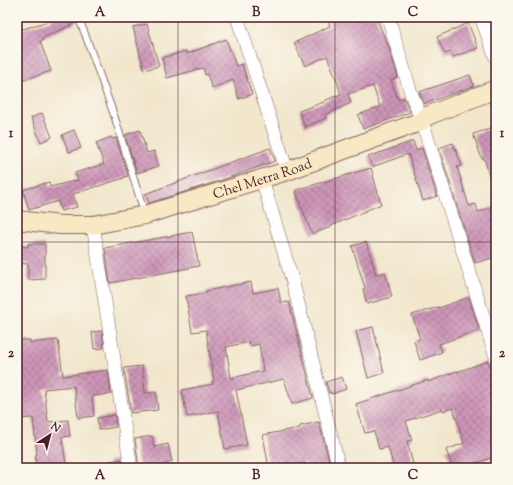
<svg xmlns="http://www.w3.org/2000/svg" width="513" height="485" font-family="'Sorts Mill Goudy',serif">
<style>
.building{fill:url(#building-cross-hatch);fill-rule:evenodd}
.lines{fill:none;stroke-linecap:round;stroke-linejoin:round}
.lane-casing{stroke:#856564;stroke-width:8}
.street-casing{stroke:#856564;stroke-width:14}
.secondary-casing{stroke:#856564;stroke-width:20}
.lane{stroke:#fff;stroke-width:6}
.street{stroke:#fff;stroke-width:13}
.secondary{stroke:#f8e8c3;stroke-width:18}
.grid{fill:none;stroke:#4a1f2b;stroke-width:1;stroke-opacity:0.55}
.labels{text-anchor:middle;stroke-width:3.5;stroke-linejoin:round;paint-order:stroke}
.street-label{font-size:14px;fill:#4a1f2b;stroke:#fbf7ec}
.neatline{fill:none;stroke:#4a1f2b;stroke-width:1.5}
.grid-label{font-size:13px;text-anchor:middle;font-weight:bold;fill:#4a1f2b}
</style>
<defs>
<pattern id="building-cross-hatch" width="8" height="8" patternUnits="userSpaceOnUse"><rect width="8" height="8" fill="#cd95b8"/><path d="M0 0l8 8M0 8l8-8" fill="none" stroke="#a87996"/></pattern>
</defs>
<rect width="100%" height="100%" fill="#fbf7ec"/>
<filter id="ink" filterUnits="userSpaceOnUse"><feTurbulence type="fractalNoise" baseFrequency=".025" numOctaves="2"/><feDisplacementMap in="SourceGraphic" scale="8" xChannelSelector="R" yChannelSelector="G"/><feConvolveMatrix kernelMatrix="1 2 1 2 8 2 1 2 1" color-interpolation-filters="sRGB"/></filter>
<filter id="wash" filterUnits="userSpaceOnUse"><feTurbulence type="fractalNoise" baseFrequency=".012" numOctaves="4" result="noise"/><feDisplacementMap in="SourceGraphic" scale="16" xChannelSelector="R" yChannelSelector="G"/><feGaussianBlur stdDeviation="0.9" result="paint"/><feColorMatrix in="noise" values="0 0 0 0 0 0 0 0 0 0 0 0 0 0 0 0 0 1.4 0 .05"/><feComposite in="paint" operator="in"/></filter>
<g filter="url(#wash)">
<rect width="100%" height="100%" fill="#f2e7cd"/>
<g id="blocks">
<path class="building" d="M51 17H74L76 23 42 38 43 40 40 41 51 71 17 82V31L52 20Z
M326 17H376L389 48 398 77 391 80 398 100 404 98 410 112 363 129 358 115 380 107 373 86 348 94 351 103 325 115 326 118 305 127 299 111 324 102V101L341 94 338 86H339L327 56 305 66 294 43 330 26Z
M468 23 478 48 453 57 451 52 445 54 437 37Z
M147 24 159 66 144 70 133 27Z
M226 39 236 66 242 64 252 94 239 99 233 80 212 88 207 74 205 75 203 68 167 78 162 58 186 51 187 54Z
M470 75 474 86 424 104 419 92Z
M42 113 52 137 41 142 31 118Z
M493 128 496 138V187H493L484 158 482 159 473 134Z
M74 130 81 148 69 152 62 135Z
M140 130 147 153 154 151 159 166 137 173 125 135Z
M111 137 112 139 116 138 128 176 124 177V178L73 194 77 207 61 211 58 201 29 210 23 190 49 182 50 187 78 180 75 173 104 164 96 143Z
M413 141 416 150 422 148 437 196 423 201 408 154 372 167 368 157Z
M453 143 462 166 457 167 469 206 476 204 478 212 496 206V257L475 263 439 148Z
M270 148 275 161 222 180 149 203 145 194Z
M371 168 381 204 331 226V227L312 234 302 208H301L296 190Z
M192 232 199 266 110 283 105 248Z
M366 242 376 274 385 272 392 297 367 304 363 289 365 288 352 246Z
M28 244H45V279L28 280V264L17 263V246L28 247Z
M251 282 253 293 278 288 281 303 289 302 313 398 292 404 284 379 236 390 247 445 225 449 218 411 187 417 182 390 213 384 212 382 214 381 206 330 192 332 186 296 206 293V291ZM249 342 250 346 259 344 263 371 231 378 226 347Z
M469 297 479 330 439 344 442 352 420 360 414 341 420 339 412 315 438 307 439 308Z
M373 327 384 373 368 378 356 331Z
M102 331 104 348 94 349 92 332Z
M17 340H30V343L58 340 63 376 108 370 111 394 92 396 94 416 78 418 74 386 44 389 48 422 68 420 70 436 62 437 66 465 37 468 35 455H37L33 418 17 419Z
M488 361 496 384V456L463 468H453L446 450 464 443 453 408 443 411 442 409 406 421 412 440 407 441 414 468H394L388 447 379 449 374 431 365 433 356 404 428 380V382L457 371V372Z
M142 366 145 393 156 392 158 410 131 413 124 368Z
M342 377 346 389 332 394 331 392 329 393 326 382Z
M115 415 116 427 99 430 97 418Z
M319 422 331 468H306L305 463 276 468H269L263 435 300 428V426Z
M152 436 154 447 168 444 172 462 165 464V468H139L135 439Z
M122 459 123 468H109V461Z"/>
</g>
</g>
<g filter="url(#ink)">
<use href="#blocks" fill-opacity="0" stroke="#856564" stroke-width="1"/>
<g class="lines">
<defs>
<path id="lane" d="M78 17 85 34 115 118 144 212"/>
<path id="street" d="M237 17 287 171
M388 17 411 93 422 121 496 357
M481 17 496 58
M262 179 292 279 339 468
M93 225 131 468"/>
<g id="secondary">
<path id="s1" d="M17 220 60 225H93L145 215 287 171 422 121 427 116 496 89"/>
</g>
</defs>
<use href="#lane" class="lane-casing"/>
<use href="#street" class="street-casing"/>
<use href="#secondary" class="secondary-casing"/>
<use href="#lane" class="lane"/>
<use href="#street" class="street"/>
<use href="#secondary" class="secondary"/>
</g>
</g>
<path class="grid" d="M178 17V468M335 17V468M17 242H496"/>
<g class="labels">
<g class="street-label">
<text dy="5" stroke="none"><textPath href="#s1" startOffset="252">Chel Metra Road</textPath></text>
</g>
</g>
<rect width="513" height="485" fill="none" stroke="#fbf7ec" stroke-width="44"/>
<g transform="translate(50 435) rotate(36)" stroke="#fbf7ec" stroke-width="3" paint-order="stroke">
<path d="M0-3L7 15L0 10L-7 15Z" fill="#4a1f2b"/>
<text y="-6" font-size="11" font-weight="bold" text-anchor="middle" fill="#4a1f2b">N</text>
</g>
<rect x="22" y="22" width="469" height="441" class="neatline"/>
<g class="grid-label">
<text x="100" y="16">A</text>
<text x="256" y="16">B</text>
<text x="413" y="16">C</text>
<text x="11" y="137">1</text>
<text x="502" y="137">1</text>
<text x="11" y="357">2</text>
<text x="502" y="357">2</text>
<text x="100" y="479">A</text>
<text x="256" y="479">B</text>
<text x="413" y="479">C</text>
</g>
</svg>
